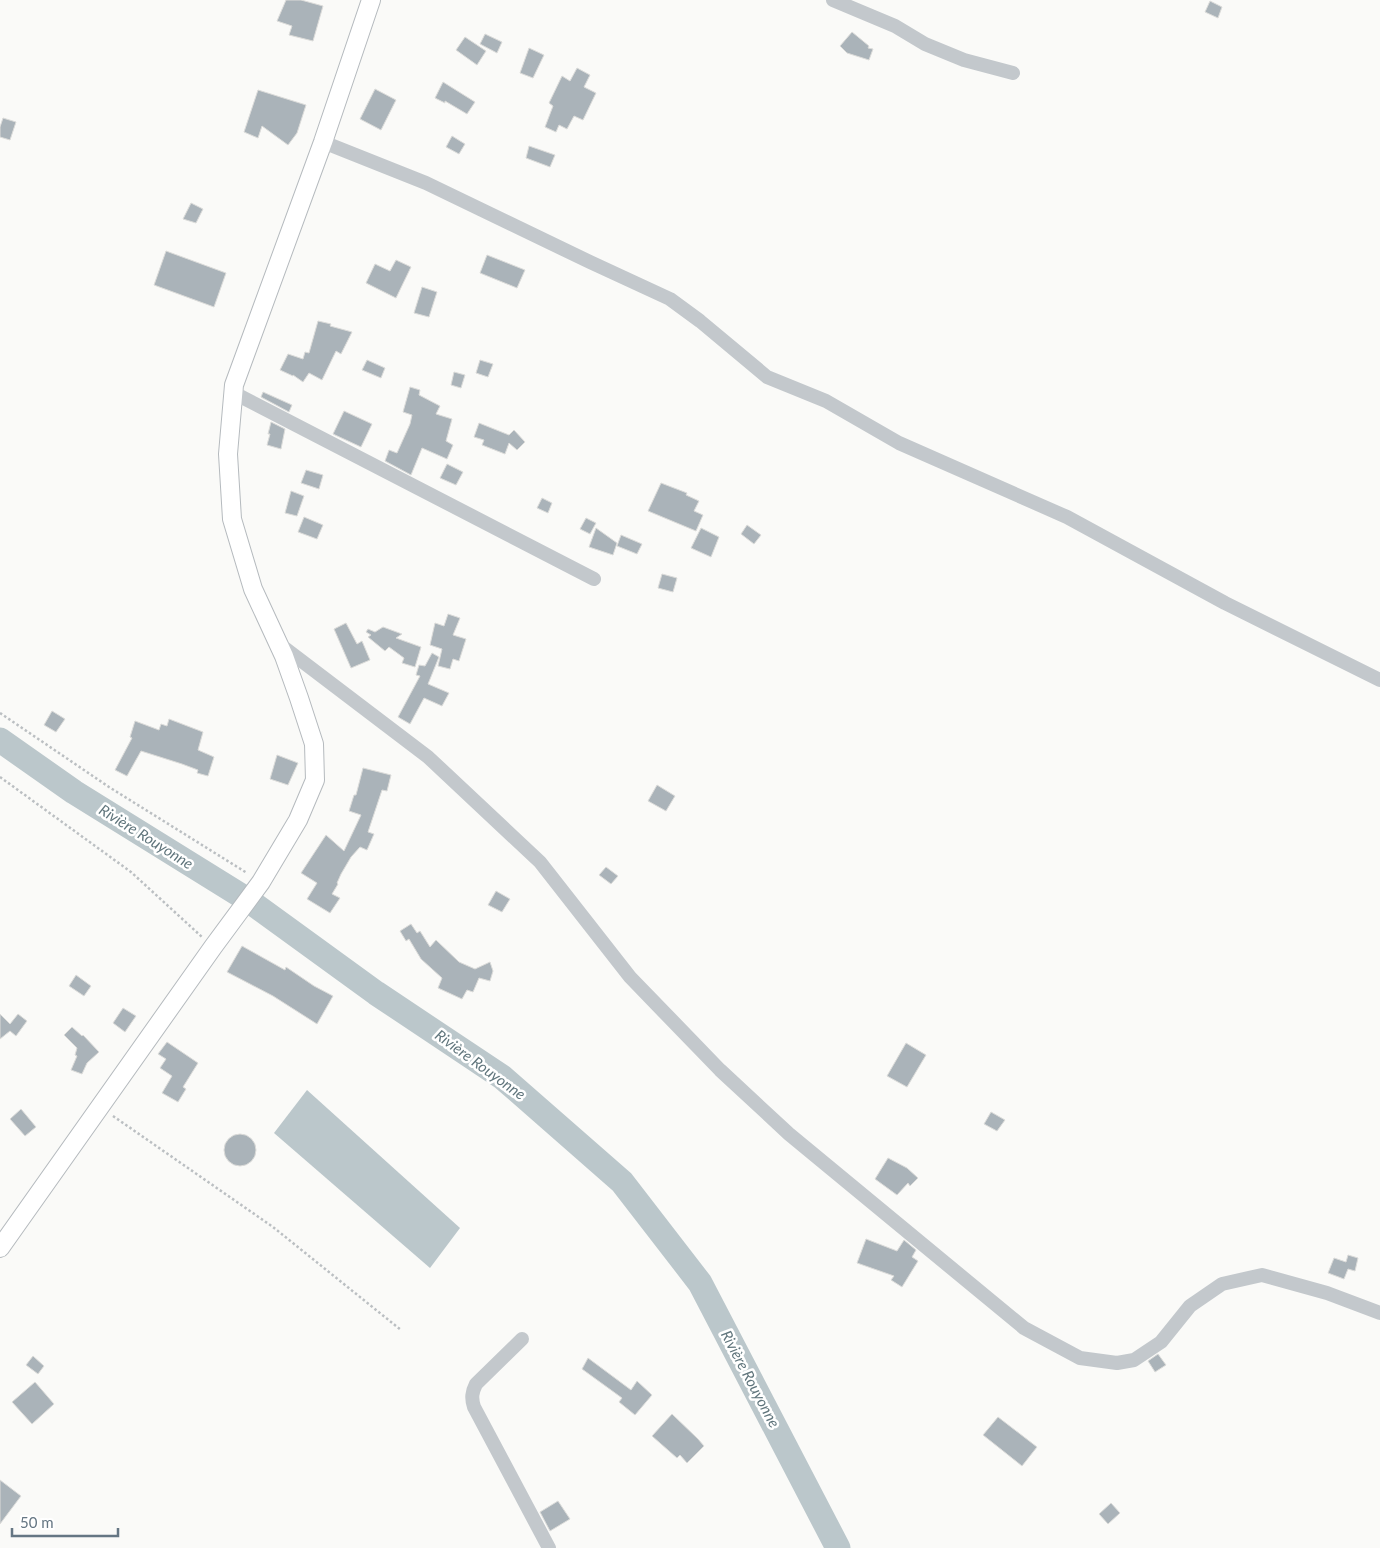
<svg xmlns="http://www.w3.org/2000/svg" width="1380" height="1548" font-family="Lato,sans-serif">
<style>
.water{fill:#bbc7cb}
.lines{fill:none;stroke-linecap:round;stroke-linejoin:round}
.river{stroke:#bbc7cb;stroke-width:25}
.building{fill:#aab3b9;stroke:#dcdcda}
.major-casing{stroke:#b5babe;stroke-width:20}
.path{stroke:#bbbfc2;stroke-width:2.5;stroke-dasharray:2.5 2.5;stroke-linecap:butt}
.minor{stroke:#c3c8cc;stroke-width:14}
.major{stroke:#fff;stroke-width:18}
.labels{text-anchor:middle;stroke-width:5;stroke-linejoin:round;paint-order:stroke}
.water-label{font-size:15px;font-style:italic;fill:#60757c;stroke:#fff}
</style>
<rect width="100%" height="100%" fill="#fafaf8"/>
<path class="water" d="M307 1090 460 1228 430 1268 274 1133Z"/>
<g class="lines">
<path class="river" d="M0 740 74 792 248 900 376 993 502 1077 622 1182 700 1283 838 1548"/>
</g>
<path class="building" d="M286 0H301L323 6 313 41 289 35 292 26 277 21Z
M1210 1 1222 7 1218 18 1205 12Z
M852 32 869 46 868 48 873 49 869 60 847 53 840 46Z
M485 34 502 42 497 53 480 44Z
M465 37 486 51 477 65 456 50Z
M529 48 544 55 533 78 520 73Z
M577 68 590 75 584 87 596 93 583 120 574 116 567 129 559 125 556 132 545 127 553 106 549 103 562 76 570 81Z
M443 82 475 102 467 114 445 101V103L435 98Z
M375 89 396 100 381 130 360 119Z
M258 90 306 105 297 133 288 145 262 126 258 138 244 132Z
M3 118 16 122 10 140 0 137V127Z
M452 136 465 144 459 154 446 147Z
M529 146 555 155 550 167 526 158Z
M191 203 203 209 196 223 183 219Z
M166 251 226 273 214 307 154 285Z
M487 255 525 270 517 288 480 273Z
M396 260 411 267 396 298 366 283 375 264 390 271Z
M422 287 437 292 429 317 414 313Z
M318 321 331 324 330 326 352 332 341 354 336 351 322 380 309 373 303 382 293 375V376L280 370 288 354 303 359 305 352 309 353Z
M367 360 385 368 381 378 362 370Z
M480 360 493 364 488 377 476 373Z
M454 372 465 375 461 388 451 385Z
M410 387 420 390 419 395 440 406 436 414 452 419 446 441 453 445 447 459 422 448 411 475 385 461 389 450 397 453 410 424 412 415 403 412Z
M263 392 292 405 289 412 261 397Z
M344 411 372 424 361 447 333 434Z
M271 422 285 429 281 449 267 445 270 434H268Z
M479 423 509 435 514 430 525 442 517 450 509 443 505 454 482 445 484 440 474 437Z
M447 464 463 472 456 485 440 478Z
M306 470 323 475 319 489 301 483Z
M661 483 687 493 686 495 699 501 694 511 703 515 696 531 648 511Z
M291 491 304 496 297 516 285 513Z
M542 498 552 503 548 513 537 508Z
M304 517 323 525 317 539 298 532Z
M586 518 596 523 590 534 580 529Z
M747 525 761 535 754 544 741 534Z
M596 528 617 543 613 555 589 547Z
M701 528 719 537 711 557 691 548Z
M621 535 642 544 637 554 617 546Z
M662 574 677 578 673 592 658 588Z
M448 614 460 618 453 635 466 639 459 661 453 659 450 669 438 666 442 649 430 645 435 623 444 626Z
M346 623 357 644 362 641 370 660 351 668 334 629Z
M383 627 402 634 396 638 421 647 415 667 402 663 404 658 389 647 385 651 368 637 371 635 366 632 368 629 375 632Z
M432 653 439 657 428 684 449 693 442 706 424 698 410 724 398 717 420 676 416 675 419 665 425 666Z
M52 711 65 719 56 732 44 725Z
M169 719 203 732 198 750 214 757 208 776 197 773 198 770 182 764 141 751 127 776 115 770 132 738 130 737 135 721 159 730 161 724 167 726Z
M277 755 298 763 288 785 270 779Z
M363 768 391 775 387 791 382 790 368 832 374 834 367 850 360 847 351 857 341 874 337 883 338 884 332 894 340 898 330 913 307 899 317 883 301 873 326 835 344 851 361 815 349 811 354 795H356Z
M657 785 675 796 666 811 648 801Z
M606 867 618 876 611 884 599 875Z
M496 891 510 899 502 912 488 905Z
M411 924 417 933 420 931 430 947 436 940 459 962 475 969 490 962 493 971 490 981 479 978 473 992 467 990 462 999 438 988 442 978 421 959 409 939 406 941 400 931Z
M242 946 285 970 286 967 314 986 333 996 317 1024 273 996 227 972Z
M76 975 91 986 84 996 69 986Z
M123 1008 136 1016 125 1032 113 1023Z
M0 1014 10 1024 18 1014 27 1021 16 1036 10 1031 0 1039Z
M72 1027 82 1036 83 1035 99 1052 87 1063 82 1074 71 1070 77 1056 75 1055 77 1048 64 1035Z
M167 1042 198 1063 183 1087 186 1089 178 1102 162 1093 172 1076 160 1068 166 1059 158 1054Z
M906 1043 926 1055 907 1087 887 1076Z
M21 1109 36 1127 25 1136 10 1119Z
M991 1112 1005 1120 997 1131 984 1124Z
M224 1150a16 16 0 1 1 32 0a16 16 0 1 1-32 0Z
M888 1158 907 1168 918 1178 910 1186 908 1183 897 1195 875 1179Z
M866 1239 897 1251 904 1240 916 1250 912 1257 918 1261 902 1287 891 1280 894 1276 857 1263Z
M1348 1255 1358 1258 1355 1271 1348 1269 1344 1279 1328 1273 1334 1258 1346 1262Z
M1158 1354 1166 1365 1155 1372 1148 1361Z
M33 1356 44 1366 38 1374 26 1365Z
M588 1358 631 1390 637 1381 652 1395 635 1415 619 1402 622 1398 582 1369Z
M35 1382 54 1404 32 1424 12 1402Z
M672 1414 698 1439 704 1446 687 1463 680 1455 677 1458 652 1436Z
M998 1417 1037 1447 1022 1466 983 1435Z
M0 1480 21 1496 0 1524Z
M558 1501 570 1519 550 1531 540 1512Z
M1111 1503 1120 1513 1108 1524 1099 1514Z"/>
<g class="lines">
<defs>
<path id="major" d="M0 1248 213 947 261 882 298 820 315 780 314 744 299 698 284 656 253 589 232 519 228 454 234 385 323 142 371 0"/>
</defs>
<use href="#major" class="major-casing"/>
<path class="path" d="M0 713 109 787 247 873
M0 777 131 872 202 937
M113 1116 273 1227 401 1330"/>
<path class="minor" d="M833 0 895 26 925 44 964 60 1013 73
M323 142 426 183 590 262 670 299 700 321 767 377 826 401 899 443 1067 517 1225 603 1380 680
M234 393 594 579
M278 643 428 757 540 862 630 977 720 1070 789 1134 1024 1328 1080 1358 1117 1363 1134 1360 1161 1342 1190 1306 1222 1284 1262 1275 1327 1293 1380 1313
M522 1339 476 1384C472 1392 471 1398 474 1407L549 1548"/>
<use href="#major" class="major"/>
</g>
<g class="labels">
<g class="water-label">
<text transform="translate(146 837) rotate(32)" y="5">Rivière Rouyonne</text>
<text transform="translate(480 1065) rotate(36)" y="5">Rivière Rouyonne</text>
<text transform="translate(750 1379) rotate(62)" y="5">Rivière Rouyonne</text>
</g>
</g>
<path d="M12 1528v8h106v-8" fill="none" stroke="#657683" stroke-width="2.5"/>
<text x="20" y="1528" font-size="15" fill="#657683" stroke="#ffffff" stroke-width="4" paint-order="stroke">50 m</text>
</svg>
